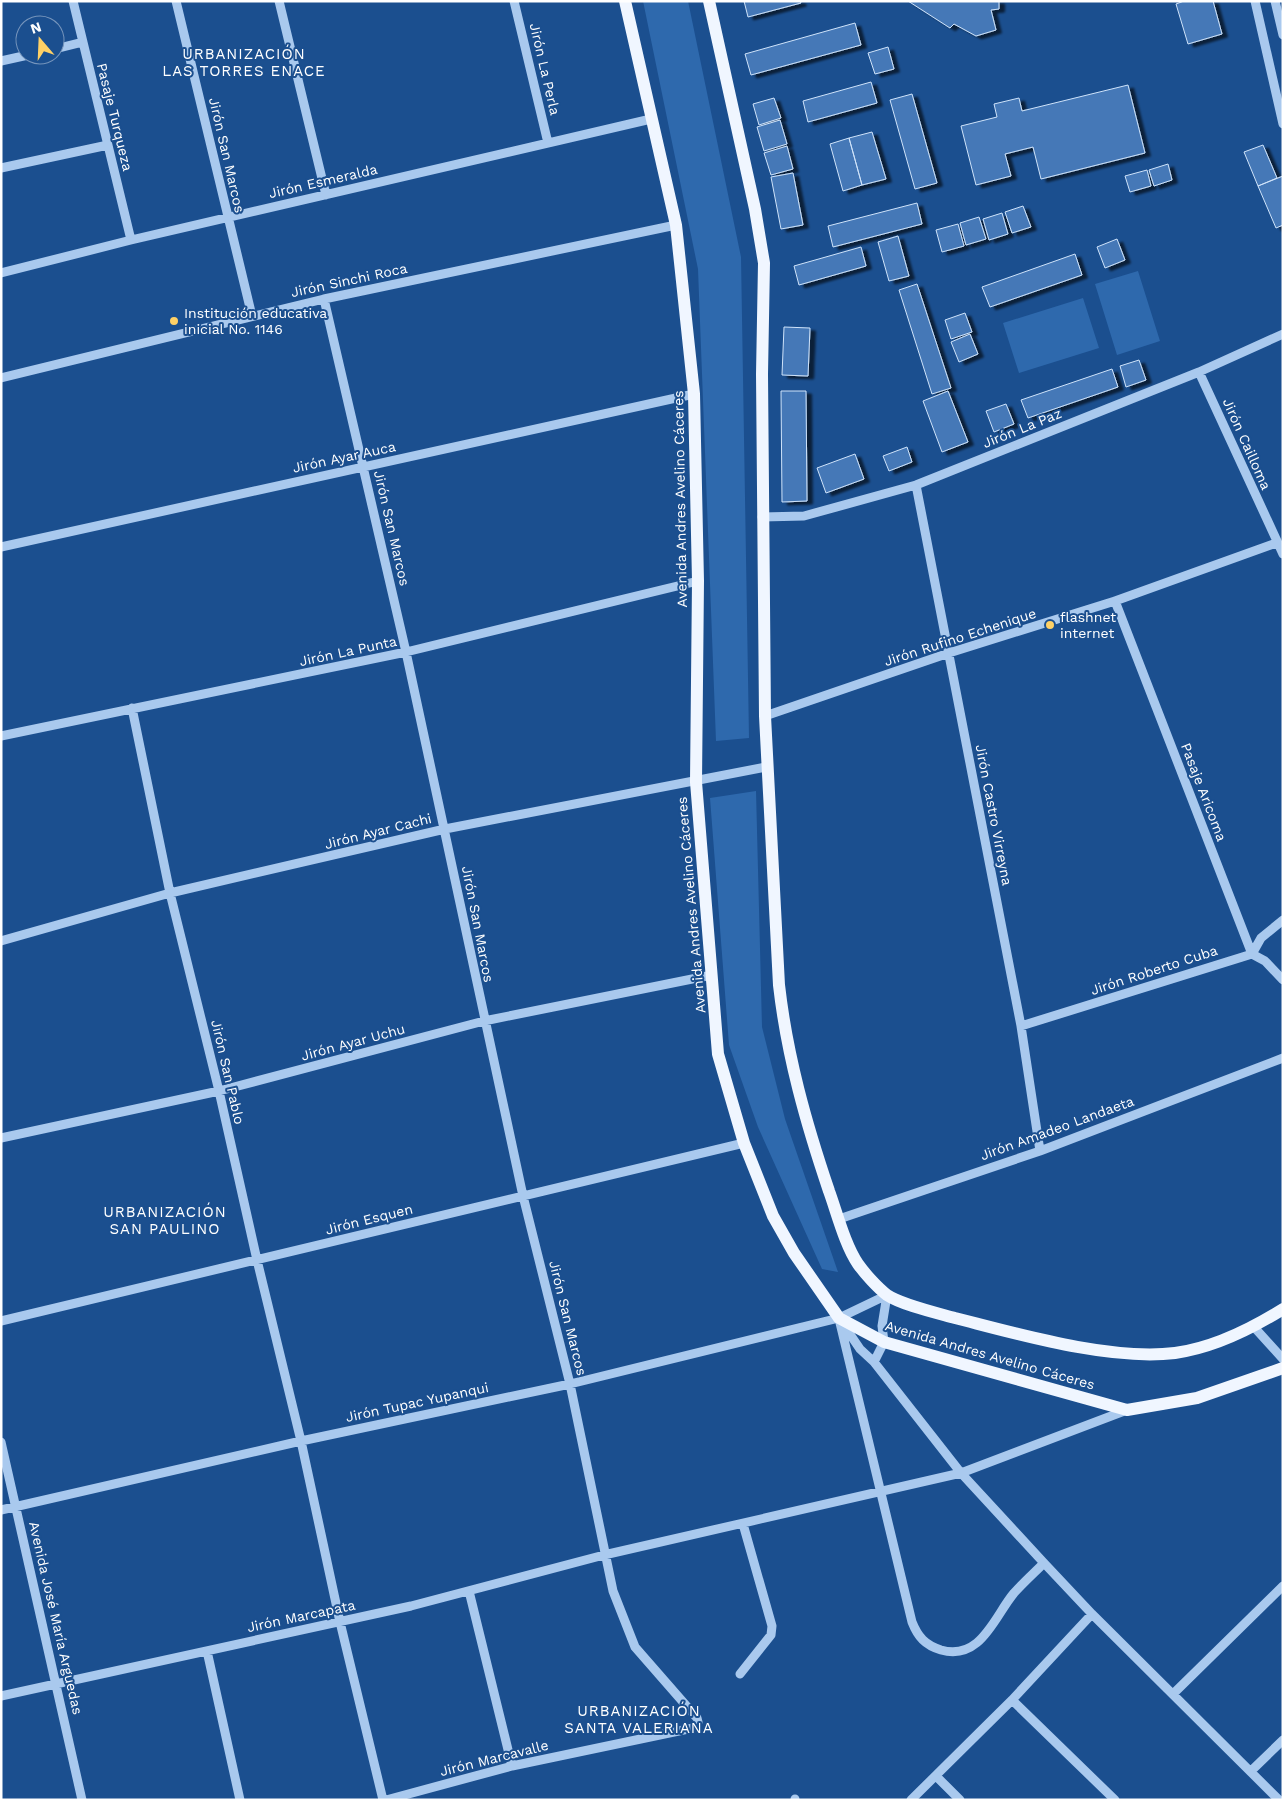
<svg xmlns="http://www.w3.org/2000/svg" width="1284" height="1801" font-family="'Work Sans',sans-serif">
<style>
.green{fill:#2e69ad}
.building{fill:#4478b7;stroke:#cfe3fa;filter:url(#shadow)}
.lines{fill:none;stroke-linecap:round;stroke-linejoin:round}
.minor{stroke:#a9c9ee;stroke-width:9}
.major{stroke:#f0f6ff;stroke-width:12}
.poi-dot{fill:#ffd166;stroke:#1b4f8f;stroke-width:2}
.labels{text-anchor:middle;stroke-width:4;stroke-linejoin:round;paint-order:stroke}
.street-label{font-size:14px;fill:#fff;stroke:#1b4f8f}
.poi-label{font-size:14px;fill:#fff;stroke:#1b4f8f;text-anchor:start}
.neighbourhood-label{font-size:15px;letter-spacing:1px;fill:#fff;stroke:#1b4f8f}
</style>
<defs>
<filter id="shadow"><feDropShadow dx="5.5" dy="3" stdDeviation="1" flood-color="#0009"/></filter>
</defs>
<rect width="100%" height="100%" fill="#1b4f8f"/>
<path class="green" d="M643 1H688L741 257 749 738 716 741 698 269Z
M1138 271 1160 341 1117 355 1095 284Z
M1083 298 1099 348 1019 373 1003 323Z
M756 791 762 1027 785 1119 838 1272 822 1269 758 1127 729 1045 710 798Z"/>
<path class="building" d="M744 1H800L801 3 748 17Z
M908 1H999V9L991 10 996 30 976 36 954 24 950 28Z
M1184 1H1213L1222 34 1188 44 1176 4Z
M855 23 861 45 751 75 745 54Z
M888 47 894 69 875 74 868 53Z
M871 82 877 103 808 122 803 101Z
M1128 85 1145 153 1041 179 1033 147 1005 154 1011 176 976 185 961 126 997 117 994 104 1019 98 1022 111Z
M912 94 937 183 915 189 890 100Z
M774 98 781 118 759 125 753 104Z
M780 120 787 144 764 151 757 127Z
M872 132 886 179 862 185 849 138Z
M849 138 862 185 843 191 830 144Z
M1263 145 1277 178 1258 186 1244 152Z
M787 146 793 169 771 175 764 153Z
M1168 164 1172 180 1154 186 1149 170Z
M1147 170 1151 186 1130 192 1125 176Z
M793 173 803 225 781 229 771 177Z
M1283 176V225L1276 228 1258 186Z
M917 203 922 224 833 247 828 226Z
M1023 206 1031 227 1012 233 1005 212Z
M1002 213 1008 234 989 240 983 219Z
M979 217 986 239 966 245 960 223Z
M958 224 964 246 942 252 936 230Z
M898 236 909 276 889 281 878 242Z
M1117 239 1125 260 1105 268 1097 247Z
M861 247 866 266 799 285 794 266Z
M1075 254 1082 275 990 307 982 287Z
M917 284 951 388 932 394 899 290Z
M965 313 972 332 951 339 945 320Z
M784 327 810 328 808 376 782 375Z
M970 334 978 354 959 362 951 342Z
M1139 360 1146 380 1126 387 1120 366Z
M1112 369 1118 387 1028 418 1021 400Z
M781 391H806L807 501 782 502Z
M948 391 968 442 942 452 923 401Z
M1006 404 1014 424 994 432 986 411Z
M907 447 912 462 889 471 883 456Z
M855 454 864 479 826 493 817 468Z"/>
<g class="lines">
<path class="minor" d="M73 1 131 240
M176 1 252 316
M279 1 326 195
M514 1 548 143
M1255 1 1283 124
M1275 1 1283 35
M55 49 83 42
M1 61 28 55
M1 168 108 145
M1 273 131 240 651 119
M324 299 406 652 523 1196 570 1384 613 1591 635 1647 697 1718 698 1722 693 1728 512 1766 386 1800
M1199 372 1283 554
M1 378 324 299 676 225
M916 485 1021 1026 1040 1151
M762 517 804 516 916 485 1199 372 1283 334
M1 547 694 394
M1115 601 1252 954 1265 961 1283 980
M132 708 170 893 219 1091 257 1260 301 1441 340 1622 383 1800
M765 716 949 653 1115 601 1276 543
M1 736 406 652 698 581
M1 941 170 893 445 829 766 767
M1021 1026 1252 954 1261 938 1283 920
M1 1138 219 1091 484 1021 712 975
M839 1219 1040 1151 1283 1058
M1 1321 744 1143
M841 1321 860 1349 874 1362 961 1473 1044 1563 1092 1614 1279 1800
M840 1323 912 1622C918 1637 925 1645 941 1650 981 1661 994 1617 1014 1593 1024 1582 1034 1573 1044 1563
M1254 1327 1283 1359
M874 1362 884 1342 882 1326 887 1295
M1 1442 82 1800
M1 1510 301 1441 570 1384 839 1318 887 1295
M469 1591 512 1766
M207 1651 240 1800
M740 1674 771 1635 772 1626 743 1524
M1173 1694 1283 1586
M1 1696 411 1606 604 1555 961 1473 1127 1410
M1012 1700 1115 1800
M1251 1771 1283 1740
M936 1776 960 1800
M795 1799V1800
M911 1800 1012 1700 1092 1614"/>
<path class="major" d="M625 1 676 225 694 394 698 581 696 782 718 1054 744 1143 773 1216 794 1253 839 1318 884 1342 1127 1410 1197 1398 1283 1368
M709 1 755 209 764 263 762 374 765 716 779 985C787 1056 806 1123 829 1191 837 1213 845 1245 858 1264 865 1274 878 1288 887 1295 902 1305 937 1313 955 1318 1018 1334 1110 1361 1175 1353 1212 1348 1251 1329 1283 1309"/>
</g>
<g class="poi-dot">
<circle cx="174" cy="321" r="5"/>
<circle cx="1050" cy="625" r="5"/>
</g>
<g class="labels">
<g class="street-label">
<text transform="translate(545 69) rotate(77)" y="5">Jirón La Perla</text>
<text transform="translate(115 117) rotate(76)" y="5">Pasaje Turqueza</text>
<text transform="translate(227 155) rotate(77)" y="5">Jirón San Marcos</text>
<text transform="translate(323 181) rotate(-13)" y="5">Jirón Esmeralda</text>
<text transform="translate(349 280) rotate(-12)" y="5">Jirón Sinchi Roca</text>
<text transform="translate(1022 428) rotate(-22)" y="5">Jirón La Paz</text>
<text transform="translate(1247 444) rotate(66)" y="5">Jirón Cailloma</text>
<text transform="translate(344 457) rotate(-12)" y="5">Jirón Ayar Auca</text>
<text transform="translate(680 499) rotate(-91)" y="5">Avenida Andres Avelino Cáceres</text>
<text transform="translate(392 528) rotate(77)" y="5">Jirón San Marcos</text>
<text transform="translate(960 637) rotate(-18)" y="5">Jirón Rufino Echenique</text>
<text transform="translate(348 651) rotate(-12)" y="5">Jirón La Punta</text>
<text transform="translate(1204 792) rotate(69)" y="5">Pasaje Aricoma</text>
<text transform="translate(994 815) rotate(79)" y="5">Jirón Castro Virreyna</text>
<text transform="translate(378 831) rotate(-14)" y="5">Jirón Ayar Cachi</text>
<text transform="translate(691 905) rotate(-95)" y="5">Avenida Andres Avelino Cáceres</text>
<text transform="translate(478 924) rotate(79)" y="5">Jirón San Marcos</text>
<text transform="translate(1154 970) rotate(-18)" y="5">Jirón Roberto Cuba</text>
<text transform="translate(353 1042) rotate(-15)" y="5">Jirón Ayar Uchu</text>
<text transform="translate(228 1072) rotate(77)" y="5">Jirón San Pablo</text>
<text transform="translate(1057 1128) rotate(-20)" y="5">Jirón Amadeo Landaeta</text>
<text transform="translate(369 1219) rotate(-14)" y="5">Jirón Esquen</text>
<text transform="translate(568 1318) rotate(76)" y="5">Jirón San Marcos</text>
<text transform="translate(990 1355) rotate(16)" y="5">Avenida Andres Avelino Cáceres</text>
<text transform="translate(417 1402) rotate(-12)" y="5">Jirón Tupac Yupanqui</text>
<text transform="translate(301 1616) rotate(-12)" y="5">Jirón Marcapata</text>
<text transform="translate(56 1618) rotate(77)" y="5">Avenida José María Arguedas</text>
<text transform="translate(494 1758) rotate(-14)" y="5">Jirón Marcavalle</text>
</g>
<g class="poi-label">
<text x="184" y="318">Institución educativa<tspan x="184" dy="16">inicial No. 1146</tspan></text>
<text x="1060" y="622">flashnet<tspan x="1060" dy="16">internet</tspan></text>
</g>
<g class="neighbourhood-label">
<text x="244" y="59">URBANIZACIÓN<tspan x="244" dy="17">LAS TORRES ENACE</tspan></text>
<text x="165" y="1217">URBANIZACIÓN<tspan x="165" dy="17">SAN PAULINO</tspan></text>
<text x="639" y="1716">URBANIZACIÓN<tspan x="639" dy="17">SANTA VALERIANA</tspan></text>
</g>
</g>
<rect width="1284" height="1801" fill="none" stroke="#ffffff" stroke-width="5"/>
<g transform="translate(40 40) rotate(341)"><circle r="24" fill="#1b4f8f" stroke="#7695bc"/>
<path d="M0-4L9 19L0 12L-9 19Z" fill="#ffd166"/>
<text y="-8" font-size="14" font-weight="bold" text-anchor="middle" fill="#ffffff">N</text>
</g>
</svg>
